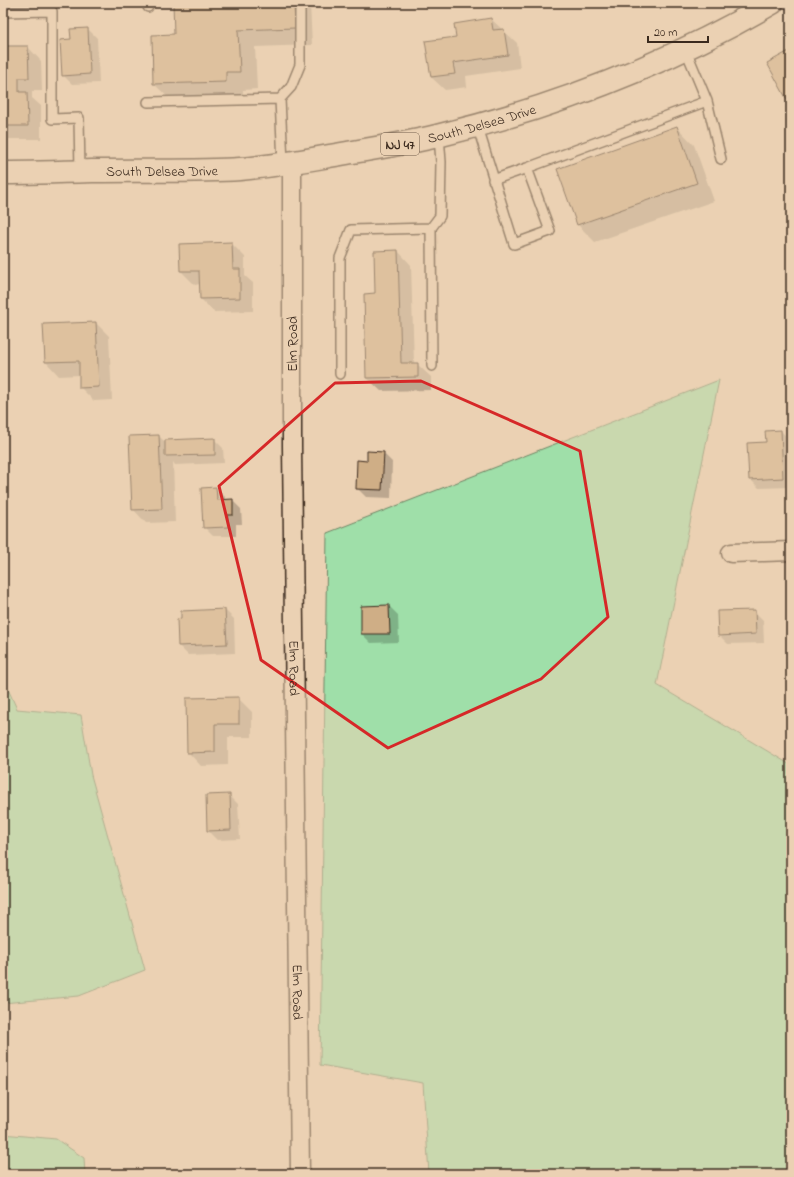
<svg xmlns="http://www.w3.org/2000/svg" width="794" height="1177" font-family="'Indie Flower',sans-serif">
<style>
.green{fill:#9fdfa9;stroke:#6d8464}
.shadow{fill:#0003}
.building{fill:#cfae86;stroke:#3b2a1e}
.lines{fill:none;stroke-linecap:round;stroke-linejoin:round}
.service-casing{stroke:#3b2a1e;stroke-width:12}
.minor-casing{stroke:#3b2a1e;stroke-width:21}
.primary-casing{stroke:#3b2a1e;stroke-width:25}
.service{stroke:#ebd1b3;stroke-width:9}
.minor{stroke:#ebd1b3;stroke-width:18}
.primary{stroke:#ebd1b3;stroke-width:22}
.marked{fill:none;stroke:#d62828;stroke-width:3;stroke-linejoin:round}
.labels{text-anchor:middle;stroke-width:3.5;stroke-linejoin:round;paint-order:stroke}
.shield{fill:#ebd1b3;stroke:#705c4b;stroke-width:1}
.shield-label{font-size:13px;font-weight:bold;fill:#3b2a1e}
.street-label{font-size:14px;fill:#3b2a1e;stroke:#ebd1b3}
</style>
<rect width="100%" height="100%" fill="#ebd1b3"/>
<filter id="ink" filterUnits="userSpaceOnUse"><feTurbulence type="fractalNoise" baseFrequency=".025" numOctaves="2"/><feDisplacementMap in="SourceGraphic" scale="8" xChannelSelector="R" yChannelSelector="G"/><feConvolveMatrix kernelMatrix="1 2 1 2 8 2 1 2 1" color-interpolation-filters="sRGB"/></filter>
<g filter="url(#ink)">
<path class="green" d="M719 380 657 685 789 764 791 763V1174H429L423 1083 320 1065 327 533Z
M3 678 17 709 81 715 91 775 145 970 79 996 3 1003Z
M3 1134 56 1139 84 1158 85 1174H3Z"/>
<path class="shadow" d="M174 3H310L312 45 255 47 257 89 243 90V99L172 101 154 84 175 35Z
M491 19 517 43 520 68 466 76 467 87 445 90 431 77 457 37Z
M88 29 97 38 99 83 72 84 63 75Z
M3 47H28L41 61 42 91H32V98L41 106V139H3Z
M677 127 694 145 714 201 595 242 578 225Z
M231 243 245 257V276L253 283V311L214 312 201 299 200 284 195 285 181 271 180 245Z
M398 251 411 265 414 364H417L431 377V390L381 391 367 378 365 295 376 294Z
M96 323 109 336 112 400 94 401 80 387V375L59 376 46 362 44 325Z
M781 431 790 440 791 487 759 488 750 479 767 443Z
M159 436 166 443 214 439 223 448 224 463 175 465 173 462 175 522 146 523 133 509Z
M383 453 392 462 391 498 366 497 357 488 368 462Z
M216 488 225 497V500H232L241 509 242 524H236V536H213L204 527Z
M389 606 398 615 399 642 371 643 362 634V607Z
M225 610 234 619 235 653 188 655 179 646 178 620Z
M754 611 763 620 764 643 728 644 719 635Z
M238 698 252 712V737H228V765L201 766 188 752Z
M229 795 238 804 240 839 217 840 208 831Z"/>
<path class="building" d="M173 3H294L295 28 238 30 240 72H226V82L153 84 152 35 174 34Z
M491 18 493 30 504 29 508 55 453 63 455 74 431 77 425 41 456 37 454 24Z
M88 28 90 74 62 76 60 40 71 39 70 29Z
M3 46H28L29 78H19V92H27L28 126H3Z
M791 50V107L767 63Z
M677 126 697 183 577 225 557 169Z
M232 242 233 269H240V298L200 299 199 271H180L179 244Z
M398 250 401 363H418V377L366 378 364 294 375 293 374 251Z
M96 322 99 387 79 388V361L45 362 43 324Z
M781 430 783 478 749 480 747 443 766 442 765 431Z
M159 435 162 509 132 510 129 436Z
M215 438V455L165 456V440Z
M367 451 384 452 382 490 356 489 357 460 367 461Z
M216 487 217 500 233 499V515H227L228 527 203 528 201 488Z
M389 605 390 634H361V606Z
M225 609 227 644 178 646 177 619 181 618V611Z
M755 610 756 634 718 636 717 611Z
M239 697V724H215V752L187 753 186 698Z
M230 794 231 830 207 831 206 795Z"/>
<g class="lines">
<defs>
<path id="service" d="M148 3V7
M3 12 52 11V119L79 118 80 172
M707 101 721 159
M148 102 280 99
M477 125 514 244 550 231 527 168 707 101 685 48
M283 163 280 99 291 87 300 65V3
M493 180 527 168
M431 228 432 366
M340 374V258L351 230 431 228 440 216 441 162 439 136"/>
<g id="minor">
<path id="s1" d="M292 162V446L300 1174"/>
<path d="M731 553 791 551"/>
</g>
<g id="primary">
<path id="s2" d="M3 173C34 173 64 172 95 171 143 170 192 172 240 169 276 166 311 159 347 153 377 148 408 143 437 136 553 108 669 63 772 3"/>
</g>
</defs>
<use href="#service" class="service-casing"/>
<use href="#minor" class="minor-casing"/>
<use href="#primary" class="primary-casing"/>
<use href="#service" class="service"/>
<use href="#minor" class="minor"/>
<use href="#primary" class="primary"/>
</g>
</g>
<path d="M0 0H794V1177H0ZM421 381 580 451 608 617 541 679 388 748 261 660 219 486 335 383Z" fill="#ebd1b3" fill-opacity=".55" fill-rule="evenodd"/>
<path class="marked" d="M421 381 580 451 608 617 541 679 388 748 261 660 219 486 335 383Z"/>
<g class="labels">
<rect class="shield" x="381" y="133" width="38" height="22" rx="3"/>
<g class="shield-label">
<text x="400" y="149">NJ 47</text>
</g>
<g class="street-label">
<text dy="5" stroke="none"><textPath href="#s2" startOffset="483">South Delsea Drive</textPath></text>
<text dy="5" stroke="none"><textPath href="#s2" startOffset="159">South Delsea Drive</textPath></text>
<text transform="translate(292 344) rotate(-90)" y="5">Elm Road</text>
<text dy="5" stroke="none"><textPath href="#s1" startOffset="506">Elm Road</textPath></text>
<text dy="5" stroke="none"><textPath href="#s1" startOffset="830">Elm Road</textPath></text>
</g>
</g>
<rect width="794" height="1177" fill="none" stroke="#ebd1b3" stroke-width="16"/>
<rect x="8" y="8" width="778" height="1161" fill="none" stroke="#3b2a1e" stroke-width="1.5" filter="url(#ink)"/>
<path d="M648 36v6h60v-6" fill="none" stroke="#3b2a1e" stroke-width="2"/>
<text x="654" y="36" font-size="12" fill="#3b2a1e" stroke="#ebd1b3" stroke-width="3" paint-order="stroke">20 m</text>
</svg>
